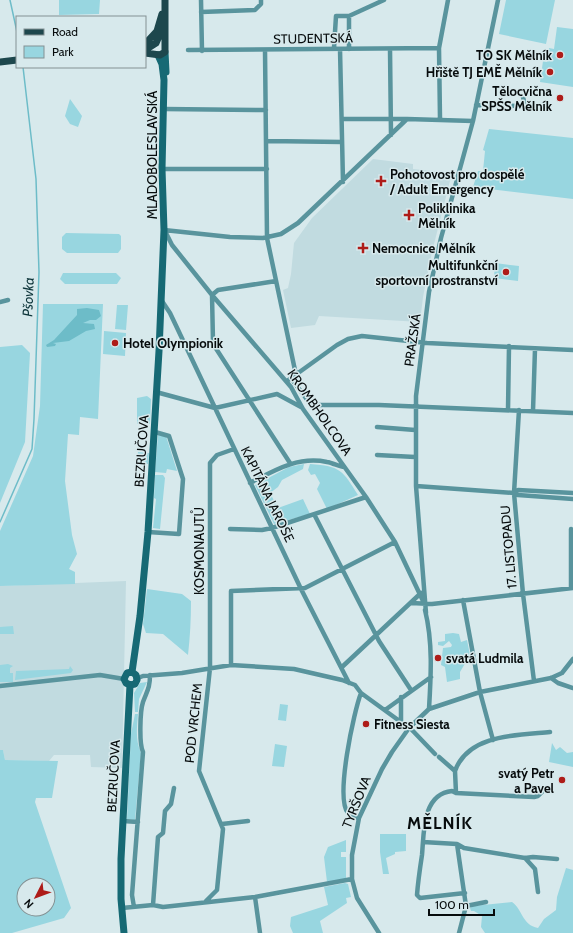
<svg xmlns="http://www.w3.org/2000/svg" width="573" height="933" font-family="Cabin,sans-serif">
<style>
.built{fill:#c1dbe0}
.green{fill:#98d6e0;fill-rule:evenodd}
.water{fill:#6dbcc8}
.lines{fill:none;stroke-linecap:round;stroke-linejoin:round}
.stream{stroke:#6dbcc8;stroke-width:1.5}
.street{stroke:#59949d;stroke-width:4.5}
.secondary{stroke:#166974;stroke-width:7}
.primary{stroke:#1d474d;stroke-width:7}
.poi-dot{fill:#ae1c19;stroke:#d7e9ec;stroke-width:1.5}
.labels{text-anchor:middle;stroke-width:3;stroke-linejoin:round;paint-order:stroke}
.street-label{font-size:13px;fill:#070c0d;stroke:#d7e9ec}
.poi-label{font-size:13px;font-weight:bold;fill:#070c0d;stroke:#d7e9ec;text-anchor:start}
.water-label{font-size:14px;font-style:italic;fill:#0c3439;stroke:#d7e9ec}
.district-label{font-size:17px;font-weight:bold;letter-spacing:1px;fill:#070c0d;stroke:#d7e9ec}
</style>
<rect width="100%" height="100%" fill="#d7e9ec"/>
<path class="built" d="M373 159 413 164V169L452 173 432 252 423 297 420 322 319 316 315 325 291 328 283 290 288 288 291 274 294 243 312 218Z
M126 581 122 768 91 767 90 755H54L49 761 5 760 3 750H0V586Z"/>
<path class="green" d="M59 0H100L99 14 59 15Z
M506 0H555L546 44 499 34Z
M557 27 573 29V87L540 82 543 61 547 62 549 48 554 49Z
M70 99 82 116 78 127 70 124 65 116Z
M489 129 573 138V199L473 187 478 171H483L485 151 483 150Z
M66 233 119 234 121 236V249L118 253H67L62 249V237Z
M495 263 519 266 518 281 494 278Z
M63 273H116L121 278 117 284H65L60 279Z
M43 304H103L98 419 80 417 79 435 68 434 65 481 72 535 77 554 69 569 75 572V584L0 586V531L33 456 40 406Z
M117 305H128L126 330 115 329Z
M104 331 126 333 125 356 103 354Z
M22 345 30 353 25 442 0 503V347Z
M147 396 151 399 150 424H137V398Z
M158 435 166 436 177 471 167 469 166 473 155 472Z
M138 452 149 453 148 464 137 463Z
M304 464 303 469 282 480 278 487 270 493 278 508 303 499 310 514 274 524 255 485 289 467Z
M310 464C341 466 343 471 358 495L327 509 317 489 320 483 315 474 311 475 308 470Z
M155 475H163L165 478 160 529 153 528 156 499 154 498Z
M147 589 182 594 191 601C191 620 190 637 188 655L163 634 146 633 143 624Z
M13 626 14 634H0V627Z
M453 633 459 634 461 642 467 640 470 655 460 672V679L447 682 445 667 441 665 443 648 451 647 452 645 449 641 443 646 438 645V642L445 641V634Z
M8 664 13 666 10 668V673H13V682H0V665Z
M70 666 73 670 71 673 15 680 16 671 69 669Z
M147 682 139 699 138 712H135L134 693 140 683Z
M280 704 288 705 286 721 278 720Z
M135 714H138C137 728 135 739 141 753L135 820 127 819 131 734Z
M552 743 556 750 560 747 567 753 573 752V767L549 762Z
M275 744 287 746 284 767 272 766Z
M0 750H3L5 760 58 761 52 798H36L35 802 71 908 64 918 12 933H0ZM24 885H48V909H24Z
M380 834H406V851L395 852V854L386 858 389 874H383L380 852Z
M346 840V852H341V857H346V879L327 882 324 857 328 847Z
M566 868 573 870V933H485L481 927 482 916 474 911H471L470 908 473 906 512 902C523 910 522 925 538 928L544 919 556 910 557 897Z
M345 883 348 884 351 897 346 898 347 903 320 921 323 933H293L290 926 291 917 328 905 324 887Z"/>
<path class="water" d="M87 308 99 310 101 316 96 320H90L83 323 94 324 95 329 86 331 69 341 53 343 56 344 55 346 47 347 46 345 54 340 77 315V309Z"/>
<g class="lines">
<path class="stream" d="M10 0 17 32
M0 522 32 449 34 419 39 272 36 179 23 67"/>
<path class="street" d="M201 0 202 51
M201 12 255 10 261 4V0
M334 48 336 16H349L384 0
M340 49 343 182
M349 49V16
M390 49 391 135
M188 50 439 48
M265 50 267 238 296 375
M476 105 525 106 523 97
M164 109 266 110
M342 119H407
M440 119 439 48 448 0
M267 141 342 142
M162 169H267
M164 230 230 237 263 238 281 234 298 223 407 119 473 121
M165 231 172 245 212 295 291 387 303 409 366 497 395 542 424 603
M276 281 218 290 212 295 213 342 215 347 290 463
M162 301 170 313 301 589 349 683
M0 302 8 300
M291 378 311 405H379L573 413
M287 381 337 345 348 339 362 336 427 343 573 350
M156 392 215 408 277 394 301 407
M508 410 509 346
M519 410 514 493 523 594 534 681
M533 411 535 349
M377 427 415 430
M377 455 415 457
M250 483C275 470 298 456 327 462 333 463 340 467 344 467
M416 486 514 493 518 490 573 493
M514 493 518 495 573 499
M315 516 379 641 411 690
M230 529 262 530 272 528 366 497
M571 529V588
M148 532 179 534 183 479 169 436 155 432
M463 600 480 692 493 740
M411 603 432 604 573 588
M425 610C433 642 431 676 429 709
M426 613 416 486V396L429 292 441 238 473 121 498 0
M231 665V591L305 588 395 542
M342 667 421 593
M138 678 143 676 182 673 231 665 294 669 342 680 355 685 361 693 405 725
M551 678 558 683 573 688
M0 686 100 675 124 679
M385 710 431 677
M401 722V697
M412 730 435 754
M439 757 455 771 456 793
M455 771C468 734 518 735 550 732
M359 818C355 817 350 816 348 813 335 798 354 711 361 693
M123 821 138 822
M222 824 248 821
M423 842 457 844 464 848 525 858 533 857 557 859
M457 844 466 906 459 933
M525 858 535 869 538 892
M465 893 420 898 417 895C418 881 420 868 422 855 424 833 422 794 452 791L456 793 534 797 538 796 543 791
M255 897 260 933
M206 901 217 890 223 829 199 771 210 668V463L217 455 234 449
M153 905 158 837 163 833 165 811 171 804 174 788
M466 906 486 902
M134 907 132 895 143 752C139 744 140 711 143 702 147 691 150 688 150 675
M122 908 153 905 163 907 255 897 352 879
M379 933 357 898 352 879V855L359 818 382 769 392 752 409 728 429 709 480 692 551 678 562 673 573 659"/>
<path class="secondary" d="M165 52 166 72
M132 672 140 616 148 532 159 351 164 230 162 169 164 80 162 64 158 55
M130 685 135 684 137 680 136 675 132 672
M130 685 126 683 124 679 127 673 132 672
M124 933 121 899V859L130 685"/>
<path class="primary" d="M145 44 157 31 162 14
M145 50 156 43 163 27
M145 53 160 55 165 52V0
M0 62 17 60"/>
</g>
<g class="poi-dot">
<circle cx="560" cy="55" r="4"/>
<circle cx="550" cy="72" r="4"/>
<circle cx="560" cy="98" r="4"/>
<path d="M379 175h4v4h4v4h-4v4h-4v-4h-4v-4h4z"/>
<path d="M407 209h4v4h4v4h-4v4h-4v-4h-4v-4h4z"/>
<path d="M361 242h4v4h4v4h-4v4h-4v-4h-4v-4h4z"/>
<circle cx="506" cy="272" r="4"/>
<circle cx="115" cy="343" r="4"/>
<circle cx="438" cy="658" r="4"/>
<circle cx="366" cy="724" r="4"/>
<circle cx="562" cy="780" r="4"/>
</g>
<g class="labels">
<g class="street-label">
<text transform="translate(313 38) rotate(-1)" y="5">STUDENTSKÁ</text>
<text transform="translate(152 155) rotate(-90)" y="5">MLADOBOLESLAVSKÁ</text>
<text transform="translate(412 340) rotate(-82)" y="5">PRAŽSKÁ</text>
<text transform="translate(320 412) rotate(55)" y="5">KROMBHOLCOVA</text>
<text transform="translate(141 451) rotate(-86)" y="5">BEZRUČOVA</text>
<text transform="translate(268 494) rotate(64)" y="5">KAPITÁNA JAROŠE</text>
<text transform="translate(508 547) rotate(-95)" y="5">17. LISTOPADU</text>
<text transform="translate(199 551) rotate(-90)" y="5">KOSMONAUTŮ</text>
<text transform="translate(193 723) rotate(-84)" y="5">POD VRCHEM</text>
<text transform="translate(113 776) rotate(-87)" y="5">BEZRUČOVA</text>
<text transform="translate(356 802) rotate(-68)" y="5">TYRŠOVA</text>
</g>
<g class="poi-label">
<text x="552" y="60" text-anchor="end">TO SK Mělník</text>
<text x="542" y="77" text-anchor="end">Hřiště TJ EMĚ Mělník</text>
<text x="552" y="96" text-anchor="end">Tělocvična<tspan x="552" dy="15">SPŠS Mělník</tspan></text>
<text x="390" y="179">Pohotovost pro dospělé<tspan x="390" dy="15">/ Adult Emergency</tspan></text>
<text x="418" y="213">Poliklinika<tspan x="418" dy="15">Mělník</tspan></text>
<text x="372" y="253">Nemocnice Mělník</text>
<text x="498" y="270" text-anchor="end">Multifunkční<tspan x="498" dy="15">sportovní prostranství</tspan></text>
<text x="123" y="348">Hotel Olympionik</text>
<text x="446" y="663">svatá Ludmila</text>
<text x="374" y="729">Fitness Siesta</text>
<text x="554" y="778" text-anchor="end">svatý Petr<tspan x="554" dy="15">a Pavel</tspan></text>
</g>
<g class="water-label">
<text transform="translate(28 297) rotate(-88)" y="5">Pšovka</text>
</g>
<g class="district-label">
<text x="440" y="829">MĚLNÍK</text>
</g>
</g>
<rect x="16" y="16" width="130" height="52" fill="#d7e9ec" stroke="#849193"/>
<rect x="24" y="29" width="20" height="6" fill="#1d474d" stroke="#849193"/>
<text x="52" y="36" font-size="12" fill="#070c0d">Road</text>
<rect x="24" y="46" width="20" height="12" fill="#98d6e0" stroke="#849193"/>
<text x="52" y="56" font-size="12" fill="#070c0d">Park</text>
<g transform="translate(36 897) rotate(228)"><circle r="19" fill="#d7e9ec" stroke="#849193"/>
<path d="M0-3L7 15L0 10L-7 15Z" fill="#ae1c19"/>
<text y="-6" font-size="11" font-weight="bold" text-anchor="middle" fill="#070c0d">N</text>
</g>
<path d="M429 909v6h65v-6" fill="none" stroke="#070c0d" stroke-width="2"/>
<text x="435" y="909" font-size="12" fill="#070c0d" stroke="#d7e9ec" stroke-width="3" paint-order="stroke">100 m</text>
</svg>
